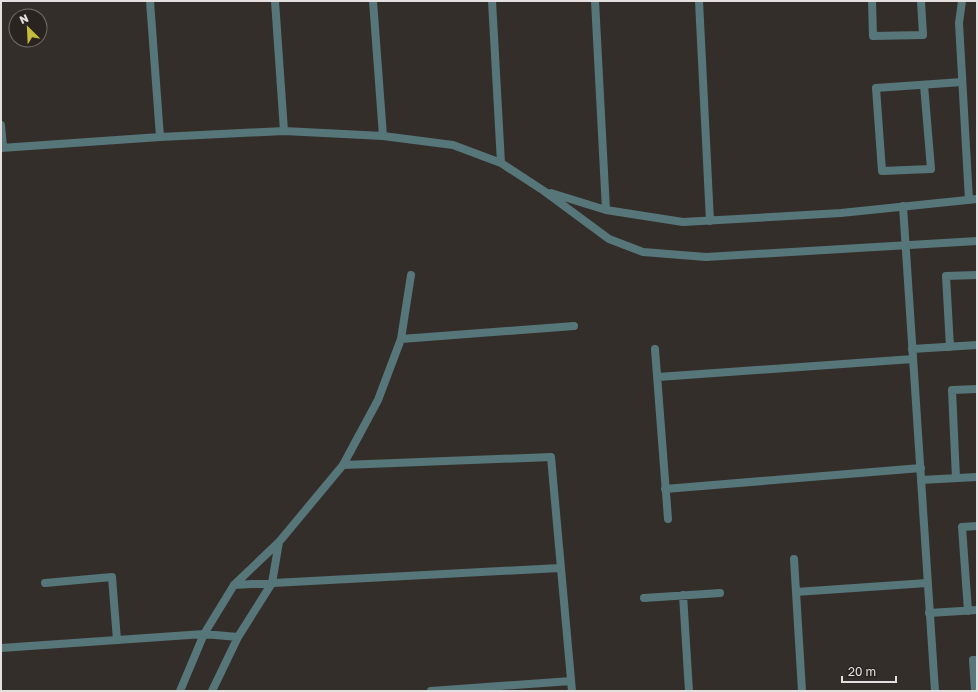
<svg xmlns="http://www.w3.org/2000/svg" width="978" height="692" font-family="'Golos Text',sans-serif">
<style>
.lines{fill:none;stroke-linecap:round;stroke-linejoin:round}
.lane{stroke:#56767a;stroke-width:8}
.street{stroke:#56767a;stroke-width:8}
</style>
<rect width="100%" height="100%" fill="#342e2b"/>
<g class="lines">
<path class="lane" d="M872 1 873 36 923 35 921 1
M924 85 931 169 882 171 876 88 962 82
M950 347 946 276 977 275
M912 349 977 345
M956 478 952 390 977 389
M921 480 977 477
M45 583 112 577 117 640
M968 611 962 527 977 526
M929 613 977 610
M975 691 973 660H977"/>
<path class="street" d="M150 1 160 137
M275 1 284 131
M373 1 383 136
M492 1 501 163
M595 1 606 210
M699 1 710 221
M962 1 959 23 969 200
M1 125 3 147
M1 148 160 137 284 131 383 136 453 145 501 163 544 191 609 239 643 252 706 257 977 241
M551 193 606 210 683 222 841 213 977 199
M903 206 935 691
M401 339 574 326
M655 349 668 519
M658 377 913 359
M343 465 551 457 572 691
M665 489 921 468
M794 559 802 691
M234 585 560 568
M796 592 927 583
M683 595 689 691
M644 598 720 593
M1 648 204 634 238 637
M180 691 204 634 234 585 279 542 343 465 378 400 401 339 411 275
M212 691 238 637 272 583 279 542
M431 691 571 681"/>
</g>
<rect width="978" height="692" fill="none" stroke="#e4e0df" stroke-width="4"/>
<g transform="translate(28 28) rotate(336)"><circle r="19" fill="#2a2421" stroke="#746f6d"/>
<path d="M0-3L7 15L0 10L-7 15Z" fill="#c7bb3c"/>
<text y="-6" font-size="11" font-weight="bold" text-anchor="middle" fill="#e4e0df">N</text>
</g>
<path d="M842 676v6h54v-6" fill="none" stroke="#e4e0df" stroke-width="2"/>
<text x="848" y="676" font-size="12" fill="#e4e0df" stroke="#2a2421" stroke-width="3" paint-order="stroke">20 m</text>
</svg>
